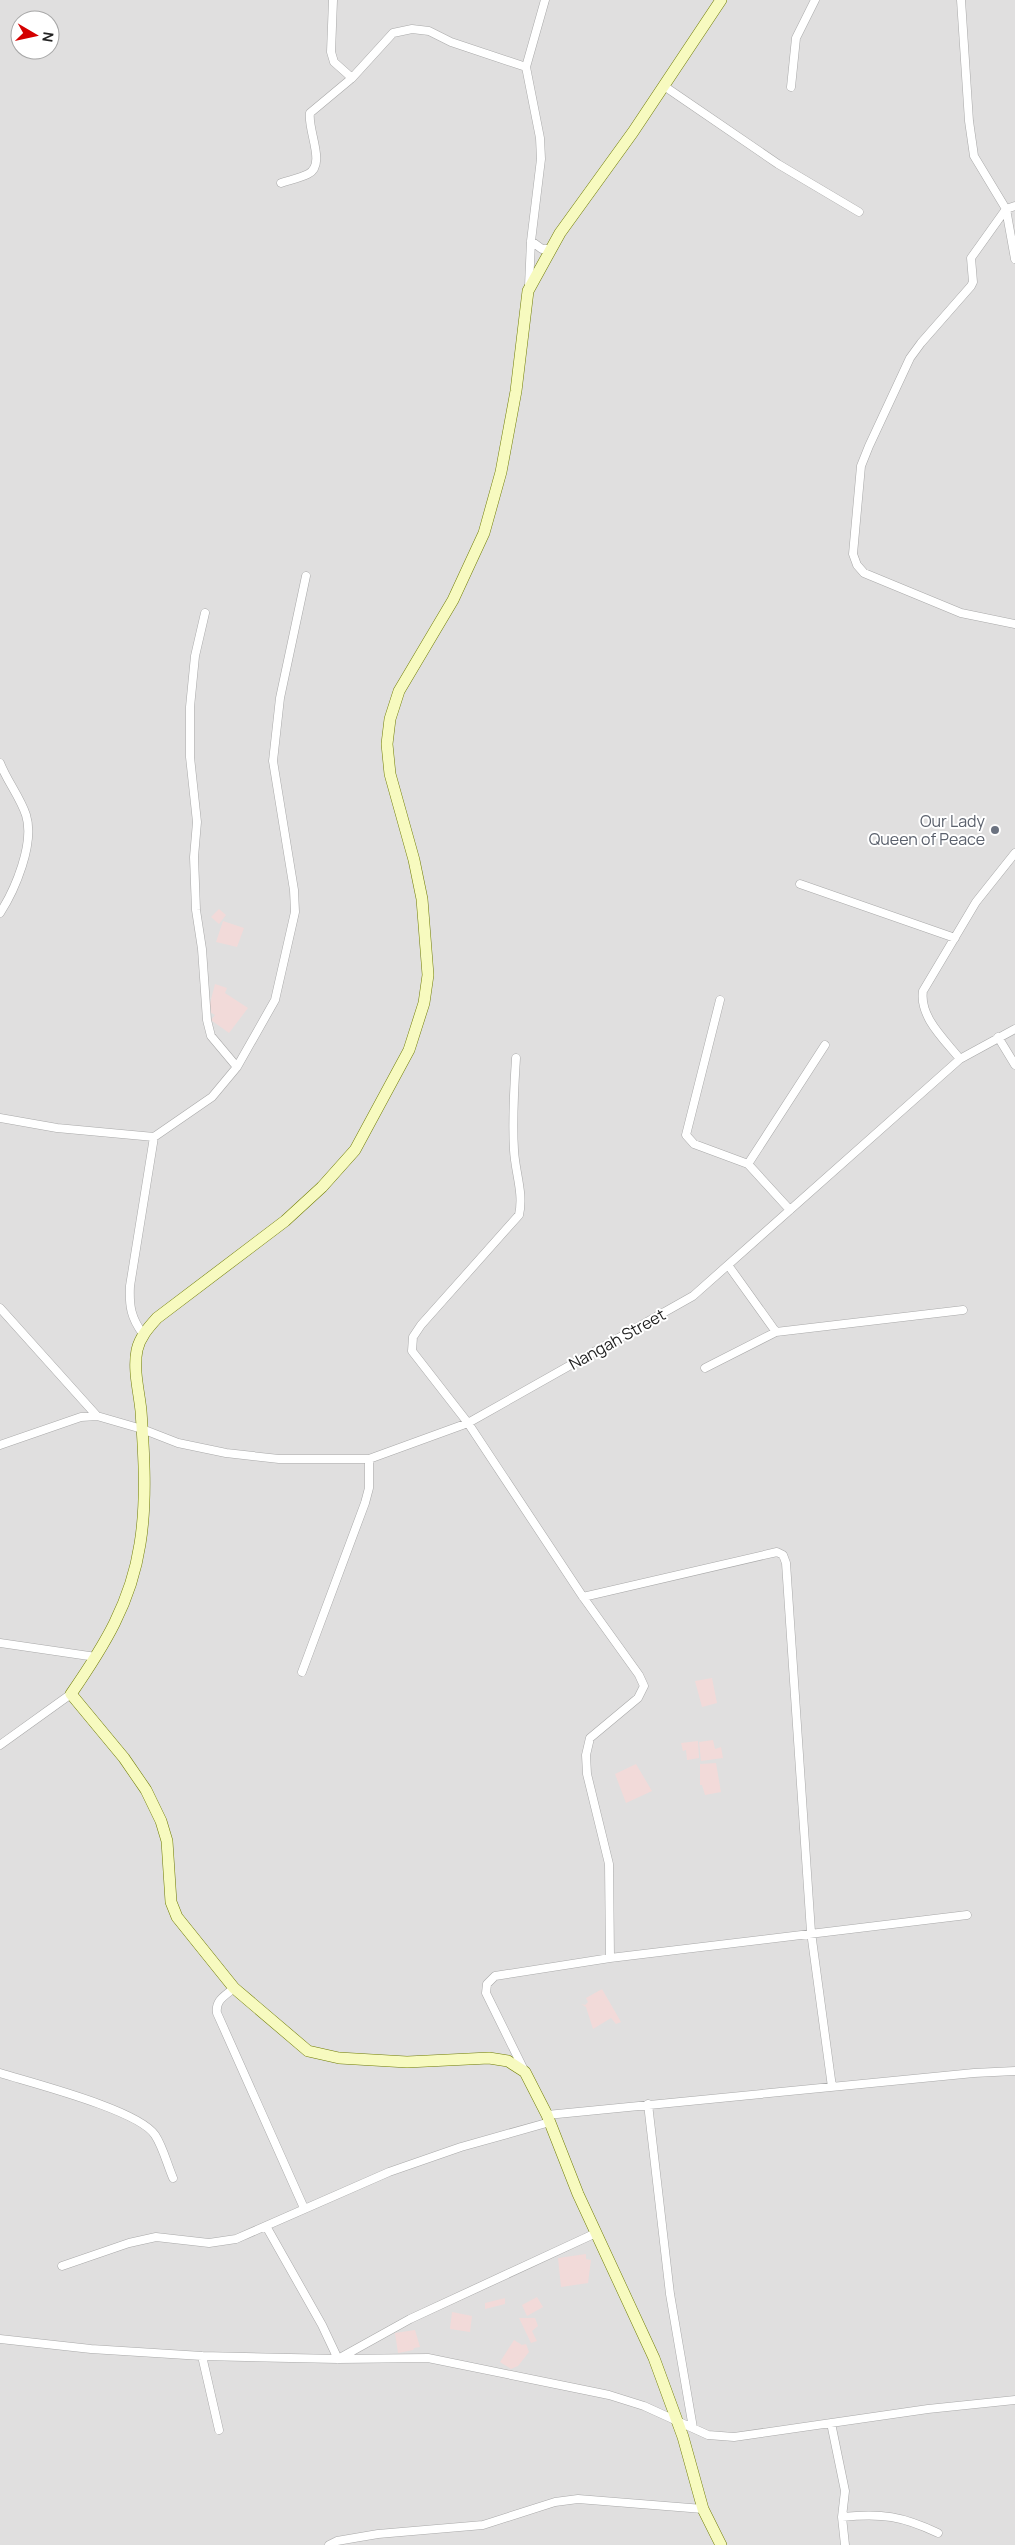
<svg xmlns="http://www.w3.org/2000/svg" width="1015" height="2545" font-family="Manrope,sans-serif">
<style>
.residential{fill:#e0dfdf;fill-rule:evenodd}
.commercial{fill:#f2dad9}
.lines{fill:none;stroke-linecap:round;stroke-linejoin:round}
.street-casing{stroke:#a9a9a9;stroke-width:9}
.secondary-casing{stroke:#707d05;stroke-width:12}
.street{stroke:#fff;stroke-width:8}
.secondary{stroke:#f7fabf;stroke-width:11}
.worship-dot{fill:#6b7280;stroke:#fff;stroke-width:2}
.labels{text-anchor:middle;stroke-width:4;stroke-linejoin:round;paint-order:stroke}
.worship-label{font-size:16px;fill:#5b616d;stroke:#fff;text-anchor:end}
.street-label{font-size:16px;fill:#222;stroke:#fff}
</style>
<rect width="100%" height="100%" fill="#f2efe9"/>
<path class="residential" d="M0 0H1015V2545H0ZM20 20H50V50H20Z"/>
<path class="commercial" d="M219 909 226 915 219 924 211 917Z
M223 921 244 928 237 947 216 942Z
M215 984 227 988 225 993 248 1008 229 1033 211 1020 215 1015 208 1011Z
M712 1678 717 1703 702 1707 695 1681Z
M713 1740 715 1749 721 1747 723 1758 701 1761 699 1742Z
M698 1741 699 1758 687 1760 686 1750 683 1751 681 1743Z
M716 1763 721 1792 705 1795 702 1785H700V1764Z
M636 1764 652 1791 626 1803 615 1774Z
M602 1989 621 2022 616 2024 611 2018 593 2029 586 2007 581 2004 585 2005 588 2002 586 1998Z
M586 2254V2259L591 2260 588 2283 561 2287 558 2258Z
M537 2297 543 2307 527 2316 522 2305Z
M505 2298V2304L485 2309V2303Z
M452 2312 472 2316 470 2332 450 2329Z
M519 2318H535L538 2326 532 2331 537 2341 531 2343Z
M415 2330 420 2347 414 2348 413 2350 398 2353 395 2333Z
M514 2340 522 2345 526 2344 529 2352 518 2366 511 2369 500 2362Z"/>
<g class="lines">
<defs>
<path id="street" d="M333 0 331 52 334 62 352 78
M961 0 969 121 974 156 1006 209 1015 259
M664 86 778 164 859 212
M791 87 796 38 815 0
M281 183C290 180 300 178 308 174 327 165 307 130 310 113L352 78 393 33 412 29 429 31 451 42 526 67
M1015 206 1006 209 971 258 973 282 971 286 921 343 910 358 869 446 861 466 853 554 857 565 864 573 961 613 1015 624
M531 241 542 249H551
M529 286 531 241 541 159 540 138 526 67 545 0
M0 763C7 781 20 797 26 815 35 843 15 890 0 913
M800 884 955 938
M720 1000 686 1135 694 1144 748 1164 790 1210
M998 1037 1015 1065
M516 1058C514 1089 512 1119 514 1150 515 1172 524 1193 519 1215L421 1325 413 1337 412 1351 468 1423 583 1597 639 1675 644 1686 638 1698 590 1738 586 1755 587 1774 609 1864 610 1958
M960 1059C945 1040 919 1017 923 991L976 902 1015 853
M237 1067 275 1000 295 912 294 890 273 761 280 698 306 576
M0 1118 57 1128 154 1137 212 1097 237 1067 211 1036 207 1020 202 949 196 910 194 857 197 822 190 757V707L195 656 205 613
M748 1164 825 1045
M728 1265 776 1332
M0 1308 97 1416
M143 1334C131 1318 129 1306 130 1286L154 1137
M705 1368 776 1332 963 1310
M0 1445 81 1417 97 1416 142 1429 178 1443 226 1453 279 1459H369L468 1423 693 1296 960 1059 1015 1029
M583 1597 777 1552 783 1555 786 1563 811 1932 832 2087
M0 1643 96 1657
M302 1672 365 1503 369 1488V1459
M0 1745 71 1694
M234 1988C225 1996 215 2000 217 2013L304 2208
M524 2070 486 1993 487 1984 495 1976 610 1958 967 1915
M0 2073C32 2083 139 2110 155 2135 163 2147 167 2164 173 2178
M648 2104 670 2294 693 2428
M547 2115 974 2073 1015 2071
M266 2226 322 2325 338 2359 410 2319 596 2233
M62 2266 129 2243 156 2237 209 2243 236 2239 389 2172 461 2147 550 2122
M0 2339 91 2349 202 2356 338 2359 428 2358 609 2395 644 2406 708 2435 734 2437 928 2409 1015 2400
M202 2356 219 2430
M831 2423 845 2491 842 2517 845 2545
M842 2517C882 2513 902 2516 938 2533
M329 2545 337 2541 378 2534 483 2525 555 2502 578 2499 703 2509"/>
<path id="secondary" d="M721 0 633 132 560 233 528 291 516 391 501 472 484 533 453 600 399 691 390 719 387 744 390 774 414 860 422 899 428 975 424 1003 409 1050 355 1150 322 1187 285 1221 157 1318C148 1328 140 1337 137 1350 133 1370 139 1391 141 1411 144 1454 147 1501 140 1544 131 1603 104 1646 71 1694L124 1758 146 1790 161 1821 167 1841 171 1902 177 1917 234 1988 308 2051 339 2058 407 2062 489 2058 508 2061 525 2072 547 2115 578 2194 654 2358 683 2437 703 2509 721 2545"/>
</defs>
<use href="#street" class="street-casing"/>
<use href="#secondary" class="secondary-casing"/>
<use href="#street" class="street"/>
<use href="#secondary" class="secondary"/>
</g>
<circle class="worship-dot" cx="995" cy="830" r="5"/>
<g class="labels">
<g class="worship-label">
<text x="985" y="827">Our Lady<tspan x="985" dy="18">Queen of Peace</tspan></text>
</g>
<g class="street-label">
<text transform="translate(617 1339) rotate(-29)" y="6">Nangah Street</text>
</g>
</g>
<g transform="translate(35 35) rotate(99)"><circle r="24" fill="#ffffff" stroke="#a7a7a7"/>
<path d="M0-4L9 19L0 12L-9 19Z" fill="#d40000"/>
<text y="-8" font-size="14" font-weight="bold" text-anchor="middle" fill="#222222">N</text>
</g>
</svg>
